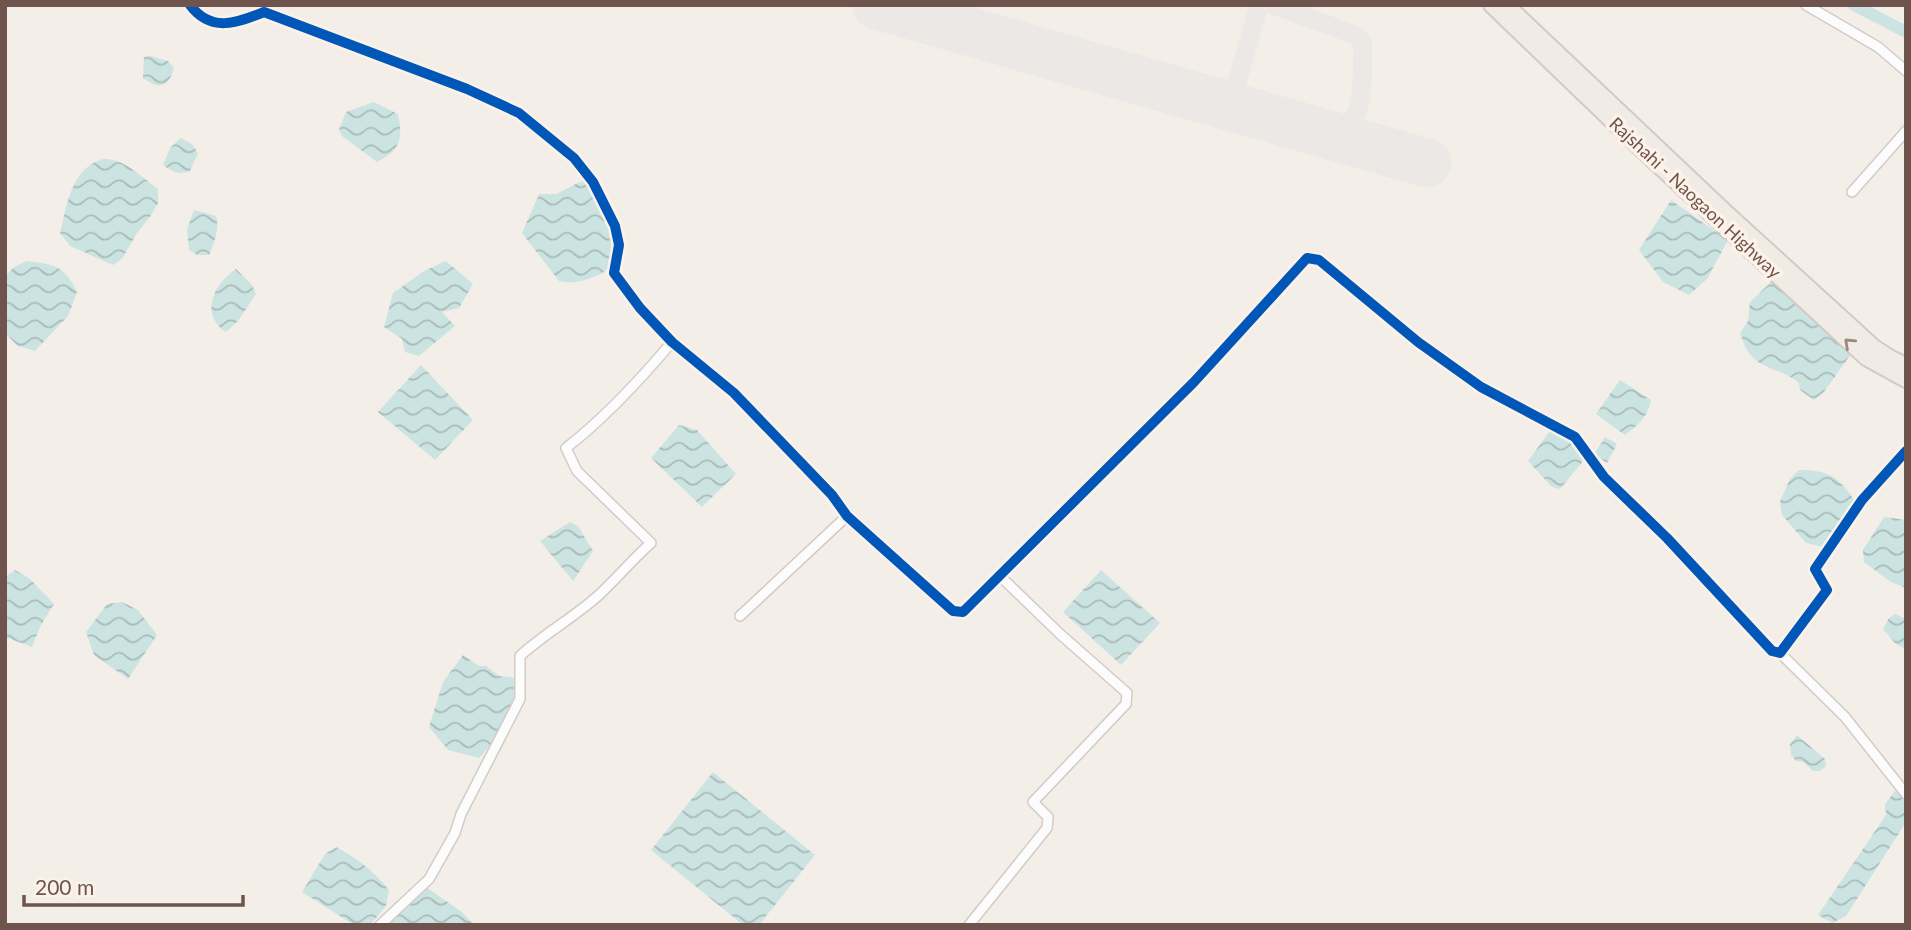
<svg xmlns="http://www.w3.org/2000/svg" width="1911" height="930" font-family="Lato,sans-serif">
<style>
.water{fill:url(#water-waves)}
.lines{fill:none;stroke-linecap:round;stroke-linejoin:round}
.river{stroke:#cbe4e2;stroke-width:12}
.taxiway{stroke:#ece8e6;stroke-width:19}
.runway{stroke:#ece8e6;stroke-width:49}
.minor-casing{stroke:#d3cbc6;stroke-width:12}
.primary-casing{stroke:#d3c9c6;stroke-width:18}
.minor{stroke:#fdfcfc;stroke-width:9}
.primary{stroke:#f0ebe5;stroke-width:14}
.cycleway-casing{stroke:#fdf2e9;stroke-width:15}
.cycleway{stroke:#0057b8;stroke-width:10}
.oneway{stroke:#9c8982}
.labels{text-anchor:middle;stroke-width:7;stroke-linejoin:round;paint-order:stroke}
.street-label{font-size:18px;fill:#6e544c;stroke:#fdf2e9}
</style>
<defs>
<pattern id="water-waves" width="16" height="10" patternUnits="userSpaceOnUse" patternTransform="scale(1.75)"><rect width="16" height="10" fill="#cbe4e2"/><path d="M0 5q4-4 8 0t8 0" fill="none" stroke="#a9bbb9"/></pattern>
</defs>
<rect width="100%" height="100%" fill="#f4eee8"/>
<path class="water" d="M151 56 168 61 174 68C169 87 159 90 143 78L144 57Z
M374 102 398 114C403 139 401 150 377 162L342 136 339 129 346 112Z
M181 138 192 144 198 153 190 171C179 175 172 173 163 164L171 147Z
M103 159C124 158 142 177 158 189V203L150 217 137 233 122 259 113 265 70 246 60 233C67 205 71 168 103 159Z
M582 181C595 188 597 197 603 211 614 236 627 267 591 278 579 282 571 284 559 281L522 233 539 194H556Z
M1671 200 1728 240 1707 279 1689 295 1663 282 1639 250Z
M194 210 216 216C220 228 214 244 209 255H197L189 250 187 229Z
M27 261C54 264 65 266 77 292L68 316 35 351 18 346 5 333V276L14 267Z
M446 261 473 284 459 308 442 312 455 326 419 356 405 352 402 339 384 327 393 293 424 271Z
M236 269 252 285 256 294 238 321 226 332C199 315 214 283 236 269Z
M1772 281 1820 323 1851 354 1824 392 1814 400 1800 390 1799 383C1785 370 1762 370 1750 354 1745 349 1743 340 1740 333L1748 321 1750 302Z
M421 365 473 420 435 460 378 412Z
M1620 380 1651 400C1648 417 1638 425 1625 435L1596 414Z
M679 425 697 430 736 474 702 507 651 458Z
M1550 431 1578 446 1584 460 1560 489 1552 487 1528 461Z
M1605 437 1617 444 1607 463 1594 454Z
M1799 470C1829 470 1839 477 1855 501L1823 547 1806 543 1782 515 1780 501 1790 479Z
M1884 517 1906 520V588L1891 582 1864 562 1863 550Z
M570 522 578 526 593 551 573 581 540 541Z
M15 570 29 578 54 604 41 625 32 647 5 637V577Z
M1101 570 1160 623 1121 665 1063 612Z
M122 602 138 610 157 635 128 679 94 655 86 632 107 604Z
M1895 614 1906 619V650L1895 643 1883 629 1889 618Z
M463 655 479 666H486L499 676 511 677 518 681C518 704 496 741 479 758L448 750 429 727 443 682Z
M1797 735 1825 759 1826 766 1820 771H1813L1803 762 1796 761 1791 755 1790 744Z
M713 772 815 855 759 925H743L651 850Z
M1895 791 1906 800V821L1901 830 1846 916 1832 923 1818 915 1886 815 1885 804Z
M336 847C357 858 374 871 389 890L386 906 370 925H354L302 892 325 854Z
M426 887 462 912 474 925H386Z"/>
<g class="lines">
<path class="river" d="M1854 5 1906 32"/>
<path class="taxiway" d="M1274 5 1355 35 1363 43C1361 78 1368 115 1337 138
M1230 107 1259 5"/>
<path class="runway" d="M877 5 1427 163"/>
<defs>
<path id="minor" d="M190 5C211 33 237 23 264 12L467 89 519 113 574 158 593 182 615 226 619 245 614 273 640 308 672 342 734 393 832 495 847 516 953 611 963 612 1194 382 1307 258 1319 260 1418 342 1481 387 1575 437 1604 477 1667 538 1772 651 1780 653 1827 590 1815 569 1862 500 1906 451
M1806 5 1878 47 1906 71
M1852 192 1906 131
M740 616 847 516
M1780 653 1845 717 1906 794
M380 925 429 879 455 833 461 814 520 699V656C545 633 575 617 600 594 617 578 633 559 651 543L577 471 566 448C605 418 640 380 672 342
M969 925 1047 828 1048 817 1033 802 1126 704 1127 693 1060 634 1000 576"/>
<path id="primary" d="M1491 5 1649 157 1866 358 1906 380
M1507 5 1727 213 1874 347 1891 358 1906 365"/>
</defs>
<use href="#minor" class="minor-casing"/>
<use href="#primary" class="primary-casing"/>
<use href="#minor" class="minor"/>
<use href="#primary" class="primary"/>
<defs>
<path id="cycleway" d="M190 5C211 33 237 23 264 12L467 89 519 113 574 158 593 182 615 226 619 245 614 273 640 308 672 342 734 393 832 495 847 516 953 611 963 612 1194 382 1307 258 1319 260 1418 342 1481 387 1575 437 1604 477 1667 538 1772 651 1780 653 1827 590 1815 569 1862 500 1906 451"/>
</defs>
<use href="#cycleway" class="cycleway-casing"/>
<use href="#cycleway" class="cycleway"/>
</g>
<defs><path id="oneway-chevron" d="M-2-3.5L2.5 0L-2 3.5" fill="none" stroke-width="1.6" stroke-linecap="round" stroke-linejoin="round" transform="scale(1.75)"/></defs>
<use class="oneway" href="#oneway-chevron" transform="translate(1849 343) rotate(-137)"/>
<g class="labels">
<g class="street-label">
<text transform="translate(1695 198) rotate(43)" y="6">Rajshahi - Naogaon Highway</text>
</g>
</g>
<rect width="1911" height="930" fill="none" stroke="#6e544c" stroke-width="14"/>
<path d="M24 895v10h219v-10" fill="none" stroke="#6e544c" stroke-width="3.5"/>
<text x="35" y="895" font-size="21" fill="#6e544c" stroke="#fdf2e9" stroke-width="5" paint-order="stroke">200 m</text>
</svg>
